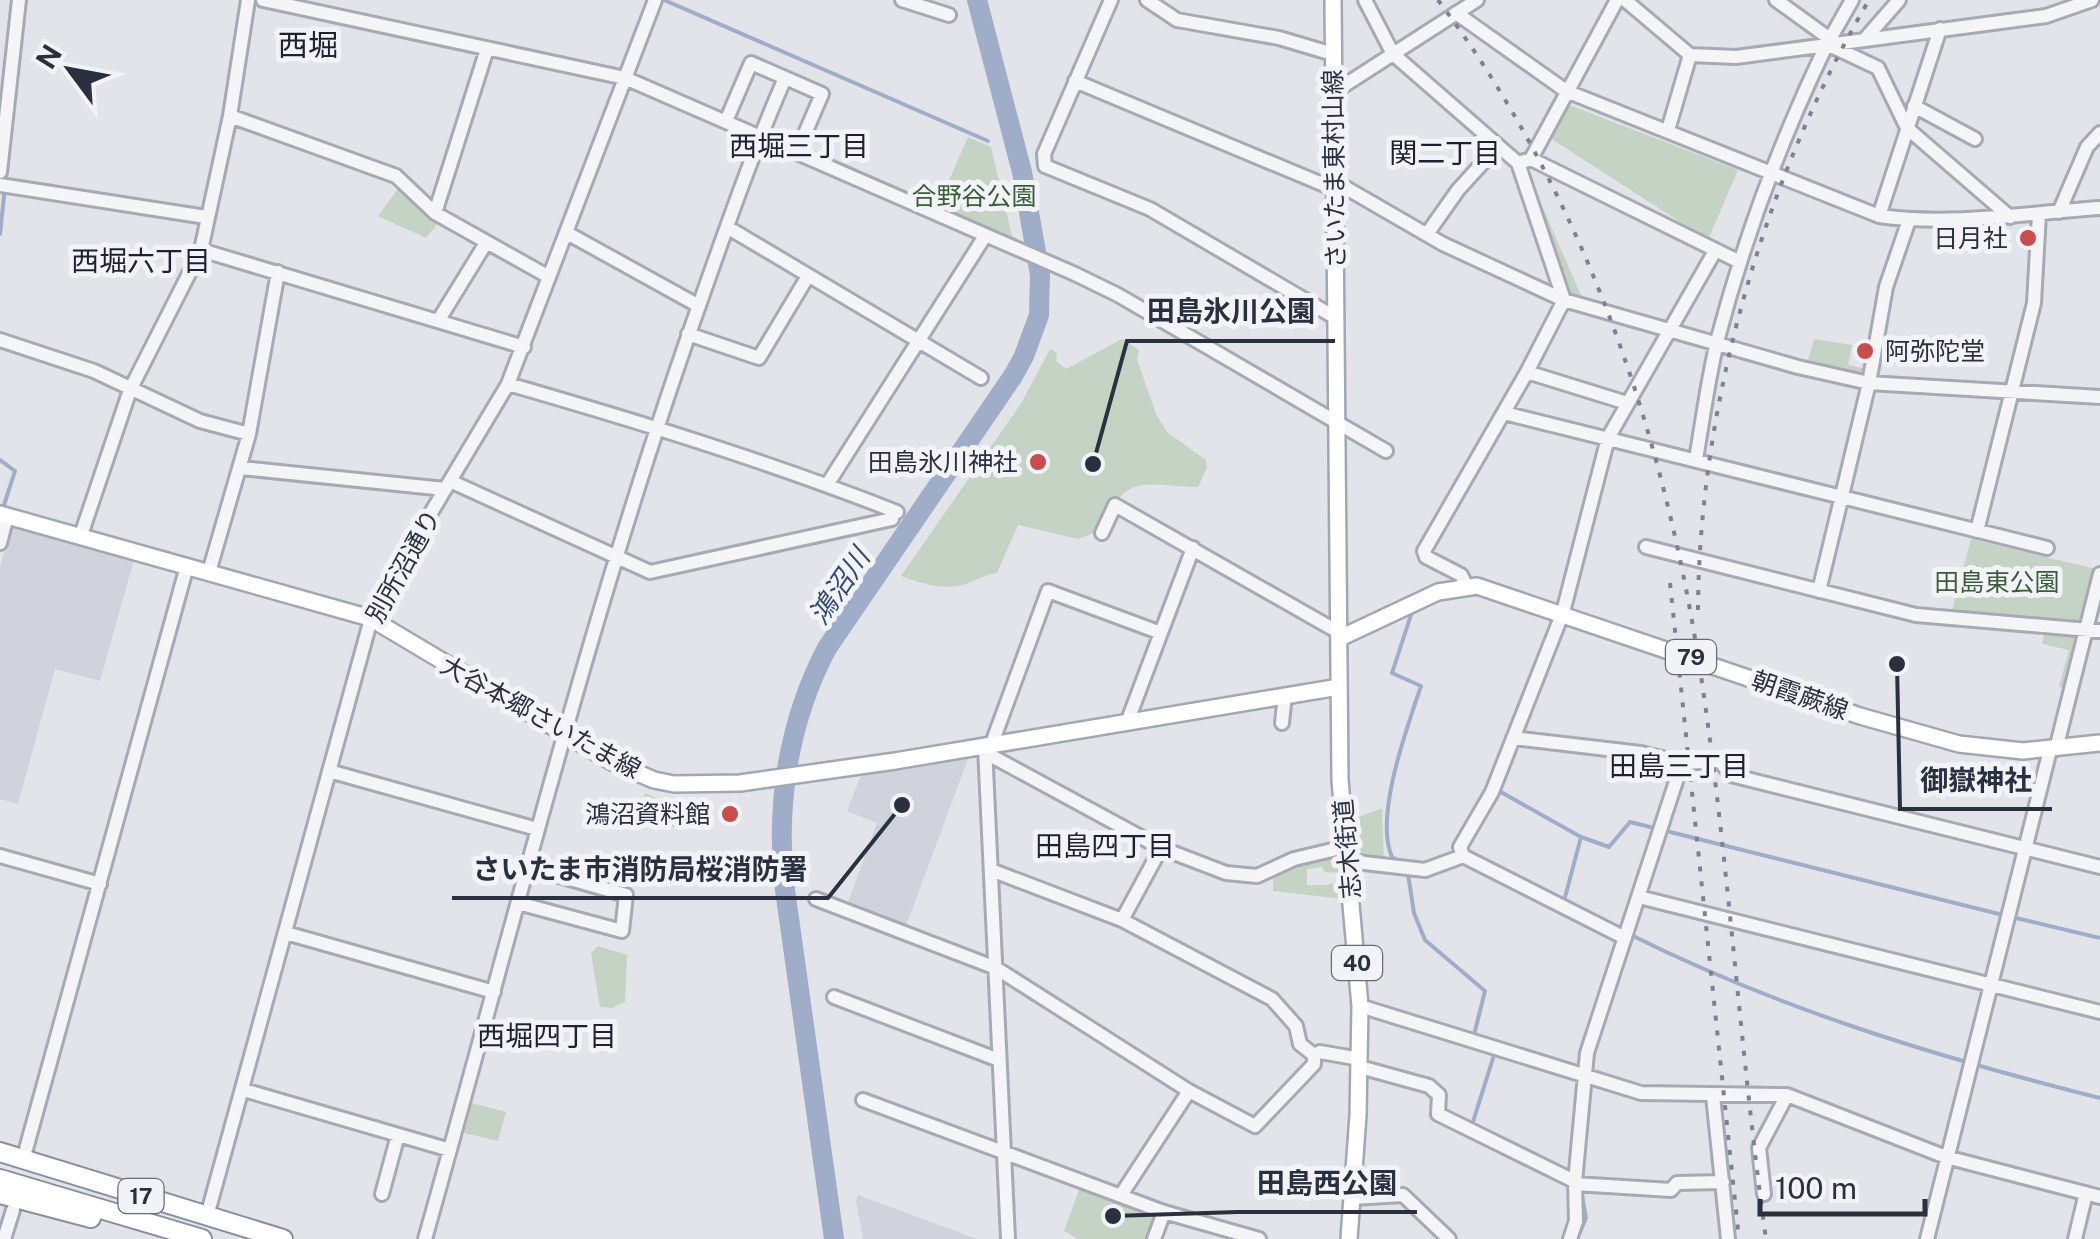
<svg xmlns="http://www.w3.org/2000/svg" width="2100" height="1239" font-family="'Public Sans','Noto Sans JP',sans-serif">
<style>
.built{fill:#d0d3dc}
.green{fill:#c5d3c4}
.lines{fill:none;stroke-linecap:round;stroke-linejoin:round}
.stream{stroke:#9fadc8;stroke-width:4}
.river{stroke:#9fadc8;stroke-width:20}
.minor-casing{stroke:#a7aab4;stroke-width:18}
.major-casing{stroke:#a2a7b5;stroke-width:20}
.highway-casing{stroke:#8a8fa0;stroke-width:22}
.minor{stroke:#f5f5f8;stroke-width:12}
.major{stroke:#fff;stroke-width:15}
.highway{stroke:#fff;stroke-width:18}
.rail{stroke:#7c8193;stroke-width:4;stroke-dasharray:5 10;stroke-linecap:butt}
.poi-dot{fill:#c94d4d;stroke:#f2f3f7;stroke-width:4}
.labels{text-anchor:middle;stroke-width:10;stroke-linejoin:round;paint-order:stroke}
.shield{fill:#f2f3f7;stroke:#676a78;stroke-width:2.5}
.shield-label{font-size:22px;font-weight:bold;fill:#2b3041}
.street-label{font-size:25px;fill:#2b3041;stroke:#f2f3f7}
.park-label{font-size:25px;fill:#3a5c38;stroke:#f2f3f7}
.poi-label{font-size:25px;fill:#2b3041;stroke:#f2f3f7;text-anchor:end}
.neighbourhood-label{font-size:28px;fill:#1d2132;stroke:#f2f3f7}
.water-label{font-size:28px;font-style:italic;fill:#364974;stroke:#f2f3f7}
.quarter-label{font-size:30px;fill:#1d2132;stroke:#f2f3f7}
.leader{fill:none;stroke:#2b3041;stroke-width:4}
.callout-dot{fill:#2b3041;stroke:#f2f3f7;stroke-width:4}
.callout-label{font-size:28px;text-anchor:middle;font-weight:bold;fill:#2b3041;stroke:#f2f3f7;stroke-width:10;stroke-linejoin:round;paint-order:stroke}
</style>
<rect width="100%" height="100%" fill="#e2e4ea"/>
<path class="built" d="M12 523 135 556 100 681 55 669 18 804 0 799V567Z
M968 759 906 926 848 902 877 823 847 811 861 775Z
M858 1195 977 1239H863L856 1201Z"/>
<path class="green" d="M1564 103 1738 170 1708 240 1547 136Z
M968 137 991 147 1014 244 936 210Z
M400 186 440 221 426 238 378 216Z
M1536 192 1584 302 1566 298 1532 193Z
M1122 339 1139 350 1137 359 1156 414 1167 432 1206 460 1207 468 1198 487C1138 485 1128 472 1099 531L1078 539 1018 525 997 573C982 575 971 584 958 586 938 589 920 583 901 576L1022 402 1050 349 1057 353 1056 361 1066 369Z
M1814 339 1852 345 1848 365 1867 369 1865 377 1807 364Z
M1971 539 2096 569 2084 628 1951 614Z
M2045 630 2081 633 2067 689 2059 687 2069 650 2042 644Z
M645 793 665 802H684L676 828 641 812Z
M1382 808 1384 861 1361 856 1356 818Z
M1338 854 1340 873 1325 872 1322 867 1307 869V885H1328L1341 880 1343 899 1273 891V876L1293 865Z
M598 946 627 955 625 1002 612 1008 600 1007 591 953Z
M472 1103 506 1112 498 1141 464 1133Z
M1080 1187 1155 1213 1158 1218 1150 1239H1078L1064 1231Z"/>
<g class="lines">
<path class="stream" d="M664 0 988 141
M1005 137 1013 142
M0 234 9 149
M0 460 15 471 4 505
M1499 791 1581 837 1609 847 1630 822 2003 915
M1400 862 1392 857C1374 817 1407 728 1421 686L1392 673 1411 615
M1408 874 1414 913 1425 940 1485 991 1474 1035
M1567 903 1564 901 1581 837
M2012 917 2100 938
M1629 934C1779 1009 1937 1057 2100 1098
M1475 1126 1472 1125 1495 1052
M1577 1239 1586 1218 1581 1191"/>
<path class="river" d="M834 1239 785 890C775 807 788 722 827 648L1013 376 1024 356 1039 315 1040 275 1022 172 977 0"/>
<defs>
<path id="minor" d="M248 0 230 116 201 250 524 347
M263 0 625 78 1075 274 1118 295 1386 451
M902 0 949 15
M1111 0 1044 154 1045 166 1150 209 1336 318
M1147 0 1177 20 1279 38 1333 54
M1365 0 1393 54 1518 163 1531 159 1740 262
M1625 0 1690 55 1736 57 2046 16 2092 0
M1776 0 1830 39 1827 44 1878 68 1907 128 2010 217
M1456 13 1566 91 1879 216C1952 226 2026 213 2100 208
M1830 39 1852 0
M1865 39 1899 0
M1075 81 1334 189
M1334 92 1477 0
M1914 106 1975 139
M230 116 396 176 435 213 549 277
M726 121 751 63 822 94 797 152
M1668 130 1690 55
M1531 159 1617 0
M0 172 19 0
M1334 181 1443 244 1564 300 1798 367 1869 383 2100 397
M0 185 206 217
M2059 212 2087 147 2100 133
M435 213 487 49
M1879 216 1940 29
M727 227 981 378
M567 233 699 306
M1427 234 1458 190 1498 146
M438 321 486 243
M688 334 759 358 808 276
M0 340 94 371 200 421 249 434
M1527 372 1627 403
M508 384C640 422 770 462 897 512
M1504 413 2047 548
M1696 459C1703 419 1708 378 1718 338 1745 236 1781 139 1827 44
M241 468 445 489
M450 481 650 572 892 519
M827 485 985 236
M1977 531 2034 303 2039 214
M1102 533 1115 505 1340 633
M81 535 130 390 201 250
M0 543 7 516
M1646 547 1916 615 2100 631
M209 572 249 434 278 272
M1466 585 1461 575 1426 557 1424 551 1527 372 1564 300 1518 163
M1819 591 1869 383 1886 287 1909 220
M1128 720 1193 548
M1282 723 1285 695
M1513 738 1641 753 1682 763 1720 761 1731 775 2100 867
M991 746 1048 591 1161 633
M985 747 1008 1239
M2056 749 2100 574
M986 753 1161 848 1226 873 1257 876 1294 859 1345 847
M329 771 537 829
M0 856 100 884
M1463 856 1460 847 1492 792 1563 612 1608 438 1715 251
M1347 861 1425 870 1463 856 1625 938
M991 870 1122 920 1272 999 1296 1026 1300 1044 1314 1055 1320 1052 1360 1059
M1639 897 2100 1012
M816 899 996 968 1189 1091 1255 1126 1314 1064V1055
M518 903 622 931 626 895 528 867
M1122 920 1161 848
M286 933 494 992
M834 997 999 1060
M1360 1006 1641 1093 1787 1095 1946 1157 2100 1197
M1360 1067 1429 1086 1439 1095 1438 1114 1576 1182
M244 1090 450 1150
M1713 1096 1728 1239
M863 1100 1164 1212 1259 1239
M23 1160 187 566
M1575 1184 1671 1190 1677 1183 1723 1182
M382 1194 398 1135
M1764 1194 1759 1148 1787 1095
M1121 1195 1189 1091
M1353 1198 1403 1195 1449 1239
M207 1216 374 608 508 384 655 0
M4 1239 13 1210
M425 1239C514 924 592 605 702 297 728 223 754 149 785 78
M1154 1239 1164 1212
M1570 1239 1576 1221 1575 1182 1587 1053 1682 763
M1927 1239 2050 750
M2075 1239 2086 1193"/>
<path id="major" d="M1333 0 1340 780 1360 1006 1358 1115 1349 1239
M0 514 370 618 610 761 654 780 674 784 740 783 895 761 1339 687
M1340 638 1438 592 1477 586 1860 716 1959 744 2023 751 2100 743"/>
<path id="highway" d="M0 1152 283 1239
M0 1179 202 1239
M0 1194 91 1218"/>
</defs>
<use href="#minor" class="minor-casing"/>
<use href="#major" class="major-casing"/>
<use href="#highway" class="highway-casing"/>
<use href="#minor" class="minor"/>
<use href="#major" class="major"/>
<use href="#highway" class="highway"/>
<path class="rail" d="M1438 0C1585 196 1665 435 1701 676 1729 863 1740 1052 1766 1239
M1670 583 1739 1239
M1698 610C1699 404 1765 177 1869 0"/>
</g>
<g class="poi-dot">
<circle cx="2028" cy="238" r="10"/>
<circle cx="1865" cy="351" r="10"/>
<circle cx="1038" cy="462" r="10"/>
<circle cx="730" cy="814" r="10"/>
</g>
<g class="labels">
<g class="shield">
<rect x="1666" y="640" width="50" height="34" rx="8"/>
<rect x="1332" y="946" width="50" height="34" rx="8"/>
<rect x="118.5" y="1179" width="45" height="34" rx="8"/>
</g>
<g class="shield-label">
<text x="1691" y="665">79</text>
<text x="1357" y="971">40</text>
<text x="141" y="1204">17</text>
</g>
<g class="street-label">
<text transform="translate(1334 169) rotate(-91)" y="9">さいたま東村山線</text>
<text transform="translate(403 566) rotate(-61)" y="9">別所沼通り</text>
<text transform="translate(1800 695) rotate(19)" y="9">朝霞蕨線</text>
<text transform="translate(541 717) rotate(29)" y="9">大谷本郷さいたま線</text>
<text transform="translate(1347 849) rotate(-95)" y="9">志木街道</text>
</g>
<g class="park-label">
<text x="974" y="205">合野谷公園</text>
<text x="1997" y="591">田島東公園</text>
</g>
<g class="poi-label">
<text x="2008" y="247">日月社</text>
<text x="1885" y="360" text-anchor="start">阿弥陀堂</text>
<text x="1018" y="471">田島氷川神社</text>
<text x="710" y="823">鴻沼資料館</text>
</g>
<g class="neighbourhood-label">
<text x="799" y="156">西堀三丁目</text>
<text x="1445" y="163">関二丁目</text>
<text x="141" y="271">西堀六丁目</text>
<text x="1679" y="776">田島三丁目</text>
<text x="1105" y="856">田島四丁目</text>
<text x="547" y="1046">西堀四丁目</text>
</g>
<g class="water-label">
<text transform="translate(839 586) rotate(-56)" y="10">鴻沼川</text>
</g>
<g class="quarter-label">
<text x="308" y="56">西堀</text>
</g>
</g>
<path class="leader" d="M1093 464L1127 341H1335M1897 664L1900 809H2052M902 805L828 898H452M1113 1216L1237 1212H1417"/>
<g class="callout-dot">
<circle cx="1093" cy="464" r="10"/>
<circle cx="1897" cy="664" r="10"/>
<circle cx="902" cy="805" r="10"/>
<circle cx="1113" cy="1216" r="10"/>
</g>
<g class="callout-label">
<text x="1231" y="321">田島氷川公園</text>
<text x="1976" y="790">御嶽神社</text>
<text x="640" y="879">さいたま市消防局桜消防署</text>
<text x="1327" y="1193">田島西公園</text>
</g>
<g transform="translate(70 70) rotate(302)" stroke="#f2f3f7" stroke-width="8" paint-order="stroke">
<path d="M0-8L18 38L0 25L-18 38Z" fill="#2b3041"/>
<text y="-15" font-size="28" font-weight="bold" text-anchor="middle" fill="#2b3041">N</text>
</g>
<path d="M1760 1199v15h165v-15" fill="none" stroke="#2b3041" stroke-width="5"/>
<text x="1775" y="1199" font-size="30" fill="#2b3041" stroke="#f2f3f7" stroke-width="8" paint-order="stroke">100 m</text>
</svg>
